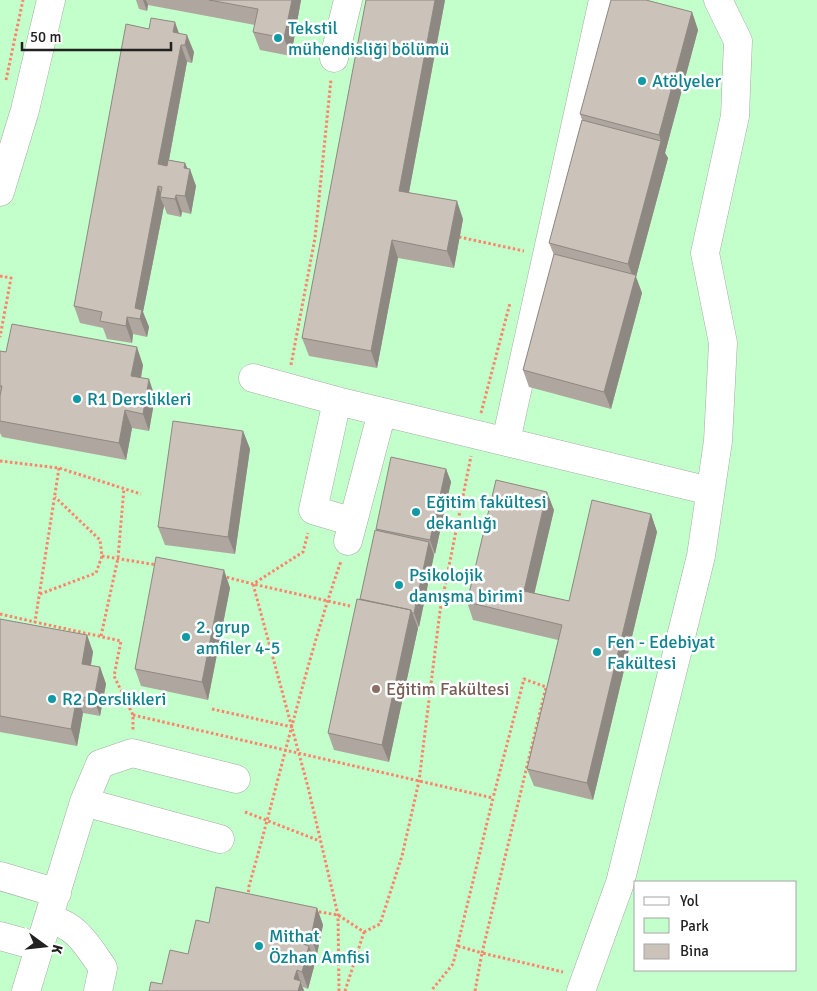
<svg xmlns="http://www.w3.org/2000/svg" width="817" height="991" font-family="Signika,sans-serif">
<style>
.park{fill:#c2ffca;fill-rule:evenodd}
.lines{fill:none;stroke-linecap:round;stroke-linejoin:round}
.minor-casing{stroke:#a8a8a8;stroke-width:29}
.path{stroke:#ff836b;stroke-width:3;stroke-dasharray:2.5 2.5;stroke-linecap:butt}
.minor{stroke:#fff;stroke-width:28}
.wall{fill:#afa79f}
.shaded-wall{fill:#8e8882}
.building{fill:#cbc2b9;stroke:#8e8882}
.culture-dot{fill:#0f9aa8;stroke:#fff;stroke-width:2}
.education-dot{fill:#8d6e63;stroke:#fff;stroke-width:2}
.labels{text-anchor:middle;stroke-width:5;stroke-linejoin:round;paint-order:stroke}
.culture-label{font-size:18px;fill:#0d838f;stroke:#fff;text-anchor:start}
.education-label{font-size:18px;fill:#785e54;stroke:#fff;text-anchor:start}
</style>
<rect width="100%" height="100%" fill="#f2efe7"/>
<path class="park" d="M0 0H817V991H0ZM636 882H796V970H636Z"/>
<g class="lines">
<defs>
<path id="minor" d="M334 58 348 0
M0 192 25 110 51 0
M253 378 337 401 710 491
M337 401 313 510 353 522
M506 441 603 0
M348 541 382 412
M84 802 220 839
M0 876 57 893
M48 920C75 922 89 948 103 968L98 991
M0 936 40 947
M26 991 84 802 100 764 132 753 236 779
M581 991 620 883 701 556 718 441 723 343 705 253 735 116 738 41 718 0"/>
</defs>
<use href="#minor" class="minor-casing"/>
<path class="path" d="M6 80 23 0
M459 237 524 251
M0 276 11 278 0 337
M291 365 315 238 331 79
M481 413 510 303
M0 461 59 468 141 494
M59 468 35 622 121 641 114 676 133 715V731
M102 556 157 565
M222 576 253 584 303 552 308 533
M40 594 96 573 102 556 100 540 55 497
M0 614 35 622
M101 636 118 558 124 488
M212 709 292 727
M133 715 493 798 453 964 431 991
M245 812 320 841
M248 897 249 886C280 778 304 667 341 561
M314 911 338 915 364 932 345 991
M364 932 380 924 402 856 419 781 440 611 471 456
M458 946 482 953 546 687 524 679 493 798
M339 991 338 915 308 787 253 584 350 606
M475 991 482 953 563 972"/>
<use href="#minor" class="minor"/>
</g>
<path class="wall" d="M136 0H301L291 56 260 50 253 32 255 25 148 5 147 11 139 9Z
M445 0 409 192 463 219 454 268 398 258 377 368 309 356 302 338Z
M692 12 698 30 665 153 668 158 636 277 642 293 611 409 529 387 523 370 554 255 549 243 582 120 580 114Z
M149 29 179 33 194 52 192 63 187 62 169 160 185 163 196 186 191 214 182 212 181 217 167 214 164 206 143 312 149 327 147 337 133 334 132 343 107 339 103 328 80 323 74 306Z
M0 351 143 365 141 378 155 397 149 431 132 428 126 460 2 437 0 433Z
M243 431 250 449 235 554 165 545 158 527Z
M446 469 451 482 435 554 434 553V555L419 627 417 626 418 628 389 762 334 750 328 733 376 531V529Z
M554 510 534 593 569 601 651 514 657 532 593 800 534 786 527 769 558 640 473 620 467 602Z
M224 570 230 588 208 700 141 686 135 669Z
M0 619 87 635 93 652 91 665 100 667 106 684 100 716 83 713 77 746 0 732Z
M317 908 323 925 317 954 311 953 315 963 308 989 303 987 304 991H149L162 984 188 954 209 923Z"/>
<path class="shaded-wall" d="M143 0H146L148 5 147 11Z
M292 0H301L291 56 284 38Z
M435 0H445L406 208 399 191Z
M692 12 698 30 665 153 668 158 636 277 642 293 611 409 604 392 634 280 628 264 661 141 659 135Z
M175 22 181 39 173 32Z
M187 35 194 52 192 63 185 45Z
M181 45 187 62 165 181 158 164Z
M185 163 189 173 190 169 196 186 191 214 185 196 184 168Z
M158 186 162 197H160L164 206 143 312 149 327 147 337 140 319 135 308Z
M176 195 182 212 181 217 175 199Z
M457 201 463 219 454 268 447 251Z
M392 240 398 258 377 368 371 351Z
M127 317 133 334 132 343 126 326Z
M137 347 143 365 138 394 131 376Z
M149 379 155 397 149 431 143 414Z
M125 410 132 428 126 460 119 443Z
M243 431 250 449 235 554 228 537Z
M446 469 451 482 435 554 430 540Z
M547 492 554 510 531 608 524 591Z
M651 514 657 532 593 800 587 783Z
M429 542 434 555 419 627 414 613Z
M224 570 230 588 208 700 202 682Z
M411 610 418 628 389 762 382 745Z
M87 635 93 652 88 681 82 664Z
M100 667 106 684 100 716 94 699Z
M77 696 83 713 77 746 71 729Z
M317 908 323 925 317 954 311 937Z
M305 935 315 963 308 989 302 972 303 944Z
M297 970 300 981 304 991H298L294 979Z"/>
<path class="building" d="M209 0H292L284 38 253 32 258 9Z
M366 0H435L399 191 457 201 447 251 392 240 371 351 302 338Z
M611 0H646L692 12 659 135 580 114Z
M151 18 175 22 173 32 187 35 185 45H181L158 164 167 166 168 160 185 163 184 168 190 169 185 196 176 195 175 199 160 197 162 187 158 186 135 308 142 310 140 319 127 317 126 326 100 321 102 312 74 306 126 24 149 29Z
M582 120 661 141 628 264 549 243Z
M554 254 636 275 604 392 523 370Z
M12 324 137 347 131 376 149 379 143 414 125 410 119 443 0 421V396L2 386H0V351L6 352Z
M173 421 243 431 228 537 158 527Z
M391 457 446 469 430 540 376 529Z
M496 480 547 492 524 591 569 601 592 500 651 514 587 783 527 769 562 625 467 602Z
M375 530 429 542 414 613H412L411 610 360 599Z
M156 557 224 570 202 682 135 669Z
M357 599 411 610 382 745 328 733Z
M0 619 87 635 82 664 100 667 94 699 77 696 71 729 0 716Z
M216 887 317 908 311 937 305 935 303 944 309 946 302 972 297 970 294 979 301 981 298 991H149L151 982 162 984 170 950 188 954 196 920 209 923Z"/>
<g class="culture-dot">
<circle cx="278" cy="38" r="5"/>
<circle cx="642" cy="81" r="5"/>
<circle cx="77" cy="399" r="5"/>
<circle cx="416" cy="512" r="5"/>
<circle cx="399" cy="585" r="5"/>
<circle cx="186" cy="637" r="5"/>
<circle cx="597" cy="652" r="5"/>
<circle cx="52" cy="699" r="5"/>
<circle cx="259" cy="946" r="5"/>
</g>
<circle class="education-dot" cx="376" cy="689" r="5"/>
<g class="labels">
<g class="culture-label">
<text x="288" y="34">Tekstil<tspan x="288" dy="21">mühendisliği bölümü</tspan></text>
<text x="652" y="87">Atölyeler</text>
<text x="87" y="405">R1 Derslikleri</text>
<text x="426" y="508">Eğitim fakültesi<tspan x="426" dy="21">dekanlığı</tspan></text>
<text x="409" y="581">Psikolojik<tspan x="409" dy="21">danışma birimi</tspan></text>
<text x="196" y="633">2. grup<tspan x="196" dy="21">amfiler 4-5</tspan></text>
<text x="607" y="648">Fen - Edebiyat<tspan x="607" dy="21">Fakültesi</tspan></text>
<text x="62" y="705">R2 Derslikleri</text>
<text x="269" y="942">Mithat<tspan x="269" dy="21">Özhan Amfisi</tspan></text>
</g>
<g class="education-label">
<text x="386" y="695">Eğitim Fakültesi</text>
</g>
</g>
<rect x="634" y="881" width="162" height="90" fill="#ffffff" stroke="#a6a6a6"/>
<rect x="644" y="897" width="25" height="8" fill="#ffffff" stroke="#a6a6a6"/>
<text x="680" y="906" font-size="15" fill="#212121">Yol</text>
<rect x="644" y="918" width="25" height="15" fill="#c2ffca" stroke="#a6a6a6"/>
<text x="680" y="931" font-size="15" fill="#212121">Park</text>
<rect x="644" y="944" width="25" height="15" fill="#cbc2b9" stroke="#a6a6a6"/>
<text x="680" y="956" font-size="15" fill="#212121">Bina</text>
<g transform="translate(45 946) rotate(105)" stroke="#ffffff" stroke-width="4" paint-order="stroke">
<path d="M0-4L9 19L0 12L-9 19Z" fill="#212121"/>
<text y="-8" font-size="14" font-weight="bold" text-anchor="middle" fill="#212121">K</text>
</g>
<path d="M22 42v8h149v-8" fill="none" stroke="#212121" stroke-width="2.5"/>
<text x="30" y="42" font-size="15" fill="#212121" stroke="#ffffff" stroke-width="4" paint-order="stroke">50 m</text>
</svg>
